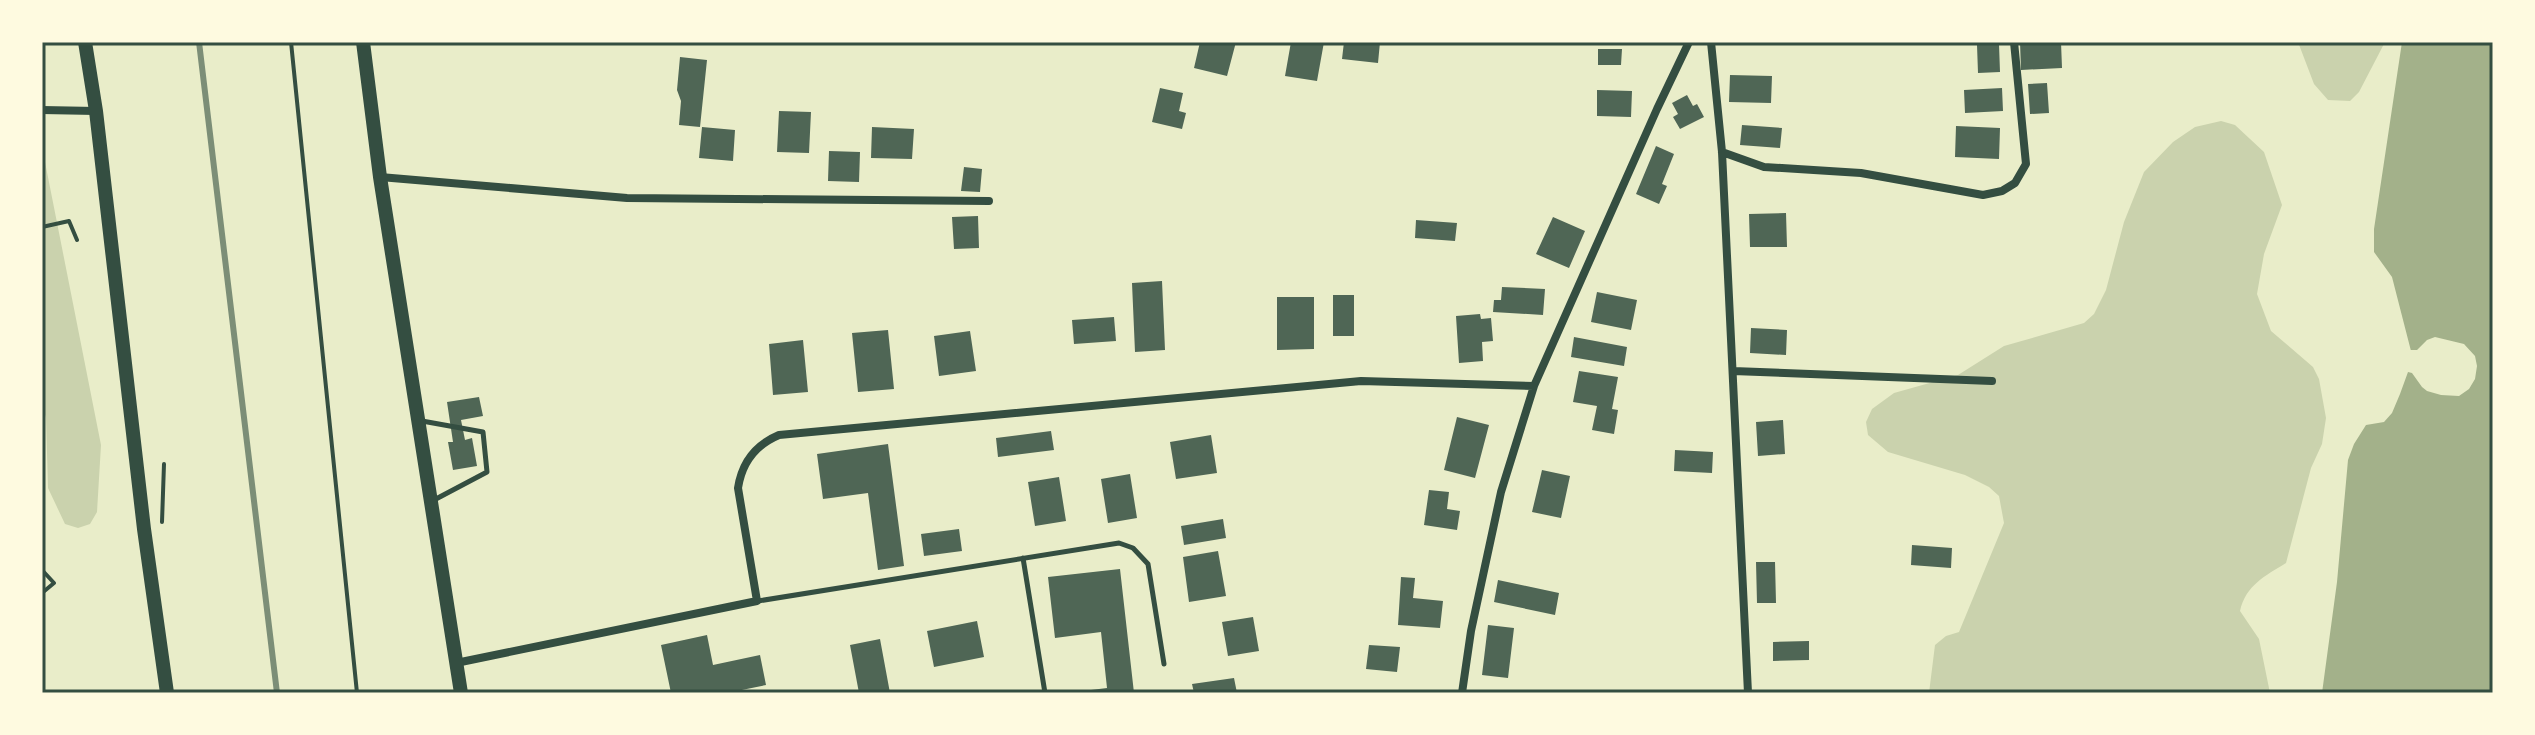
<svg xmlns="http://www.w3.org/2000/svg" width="2535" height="735" font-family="Ubuntu,sans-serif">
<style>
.green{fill:#cad2ad}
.water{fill:#a3b18a}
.pier{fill:#e9edc9}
.building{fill:#4f6655}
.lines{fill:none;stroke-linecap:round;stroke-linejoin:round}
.path{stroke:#344e41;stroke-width:4}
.service{stroke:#344e41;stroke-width:5}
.minor{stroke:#344e41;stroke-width:8}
.secondary{stroke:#344e41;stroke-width:14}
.rail{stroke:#7c8e77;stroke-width:6}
.neatline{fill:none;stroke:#344e41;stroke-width:3}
</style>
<rect width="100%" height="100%" fill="#e9edc9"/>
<path class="green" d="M2298 42H2385L2359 92 2350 101 2328 100 2314 84Z
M2221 121 2235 125 2264 152 2282 205 2264 254 2257 294 2271 331 2313 367 2319 379 2326 418 2322 444 2311 468 2286 563C2265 576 2246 585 2240 611L2259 639 2270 693H1929L1935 645 1946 636 1959 632 2004 523 1999 496 1989 487 1965 475 1888 452 1868 435 1866 422 1872 409 1894 393 1958 375 2004 346 2084 323 2094 314 2106 290 2124 222 2144 172 2173 142 2195 127Z
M42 158 45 162 101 445 97 512 90 524 78 528 65 524 48 488 46 418 42 404Z"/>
<path class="water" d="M2402 42H2493V693H2322L2337 582 2348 460 2354 444 2366 425 2384 422 2392 413 2400 394 2408 372 2411 351 2392 277 2374 252V229Z"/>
<path class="pier" d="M2435 337 2464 344 2475 356 2477 366 2475 379 2469 389 2459 396 2441 395 2427 391 2422 387 2412 373 2404 371 2407 350H2417L2427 340Z"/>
<path class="building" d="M1200 42H1236L1227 76 1194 68Z
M1291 42H1324L1317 81 1285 76Z
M1344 42H1380L1378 63 1342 59Z
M2020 42H2061L2062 68 2021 70Z
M1999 44 2000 72 1978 73 1977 45Z
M1598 49H1622L1621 65H1598Z
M680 57 707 60 700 127 679 125 681 101 677 90Z
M1730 75 1772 76 1771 103 1729 102Z
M2047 83 2049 113 2030 114 2028 84Z
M1160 88 1183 93 1179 111 1186 113 1182 129 1152 122Z
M2002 88 2003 111 1965 113 1964 90Z
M1597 90 1632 91 1631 117 1597 116Z
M1687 95 1693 106 1697 104 1704 117 1680 129 1673 117 1678 114 1672 103Z
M779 111 811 112 809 153 777 152Z
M1742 125 1782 128 1780 148 1740 145Z
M1956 126 2000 128 1999 159 1955 157Z
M702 127 735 130 733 161 699 158Z
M872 127 914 129 912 159 871 158Z
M1656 146 1674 154 1662 184 1667 186 1659 204 1636 194Z
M829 151 860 152 859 182 828 181Z
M964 167 982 169 980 192 961 191Z
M1786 213 1787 247H1750L1749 214Z
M978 216 979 248 954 249 952 217Z
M1553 217 1585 231 1569 268 1536 254Z
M1416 220 1457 223 1455 241 1415 238Z
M1162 281 1165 350 1135 352 1132 283Z
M1502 287 1545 289 1543 315 1493 312 1494 300H1501Z
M1597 292 1637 300 1631 330 1591 322Z
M1333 295H1354V336H1333Z
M1277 297H1314V349L1277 350Z
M1480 314 1481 319 1491 318 1493 341 1482 342 1483 361 1459 363 1456 316Z
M1114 317 1116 341 1074 344 1072 320Z
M1751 328 1787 330 1786 355 1750 353Z
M888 330 894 389 858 392 852 333Z
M970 331 976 371 939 376 934 336Z
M1574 337 1627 347 1624 366 1571 357Z
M803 340 808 392 773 395 769 344Z
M1579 371 1618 377 1612 409 1618 410 1614 434 1592 430 1597 406 1573 402Z
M479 397 483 416 461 420 465 440 472 438 477 466 453 470 448 442H453L447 402Z
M1457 417 1489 425 1475 478 1444 470Z
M1783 420 1785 454 1758 456 1756 422Z
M1051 431 1054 450 998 457 996 438Z
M1211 435 1217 473 1176 479 1170 442Z
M888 444 904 566 878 570 868 493 823 499 817 454Z
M1675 450 1713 452 1712 473 1674 471Z
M1542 470 1570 476 1561 518 1532 512Z
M1130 474 1137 518 1108 523 1101 479Z
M1059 477 1066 521 1035 526 1028 482Z
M1429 490 1449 492 1447 509 1460 511 1457 530 1424 525Z
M1223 519 1226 538 1184 545 1181 526Z
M959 529 962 551 924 556 921 534Z
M1912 545 1952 548 1951 568 1911 565Z
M1218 551 1226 596 1189 602 1183 557Z
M1756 562H1775L1776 603H1757Z
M1120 569 1134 693H1083V691L1107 688 1101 632 1055 638 1048 577Z
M1401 577 1415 578 1413 598 1443 601 1440 628 1398 625Z
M1498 580 1559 593 1555 615 1494 602Z
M1253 617 1259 651 1228 656 1222 622Z
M977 621 984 657 934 667 927 631Z
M1488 625 1514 628 1508 678 1482 675Z
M707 635 713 665 760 655 766 685 727 693H671L661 645Z
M880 639 890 693H859L850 645Z
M1809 641V660L1773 661V642Z
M1369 645 1400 647 1397 672 1366 669Z
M1234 678 1237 693H1194L1192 684Z"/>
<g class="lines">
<path class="path" d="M291 42 357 693
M42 227 69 221 77 240
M162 522 164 464
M42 570 54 583 42 593"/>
<path class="service" d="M422 421 483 432 487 472 434 500
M1023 558 1045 693
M758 601 1119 543 1133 548 1148 564 1164 664"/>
<path class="minor" d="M1711 42 1722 152 1748 693
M42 110 96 111
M1722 152 1764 167 1861 173 1983 195 2002 191 2015 183 2026 164 2014 42
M380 177 627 198 989 201
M1733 371 1992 381
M456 663 757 601 738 488C742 462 755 445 779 435L1361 381 1534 386
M1462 693 1471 631 1501 492 1534 386 1657 109 1689 42"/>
<path class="secondary" d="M85 42 96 111 144 529 167 693
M363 42 380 177 461 693"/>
<path class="rail" d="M199 42 277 693"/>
</g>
<rect width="2535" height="735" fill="none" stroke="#fefae0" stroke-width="88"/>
<rect x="44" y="44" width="2447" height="647" class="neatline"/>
</svg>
